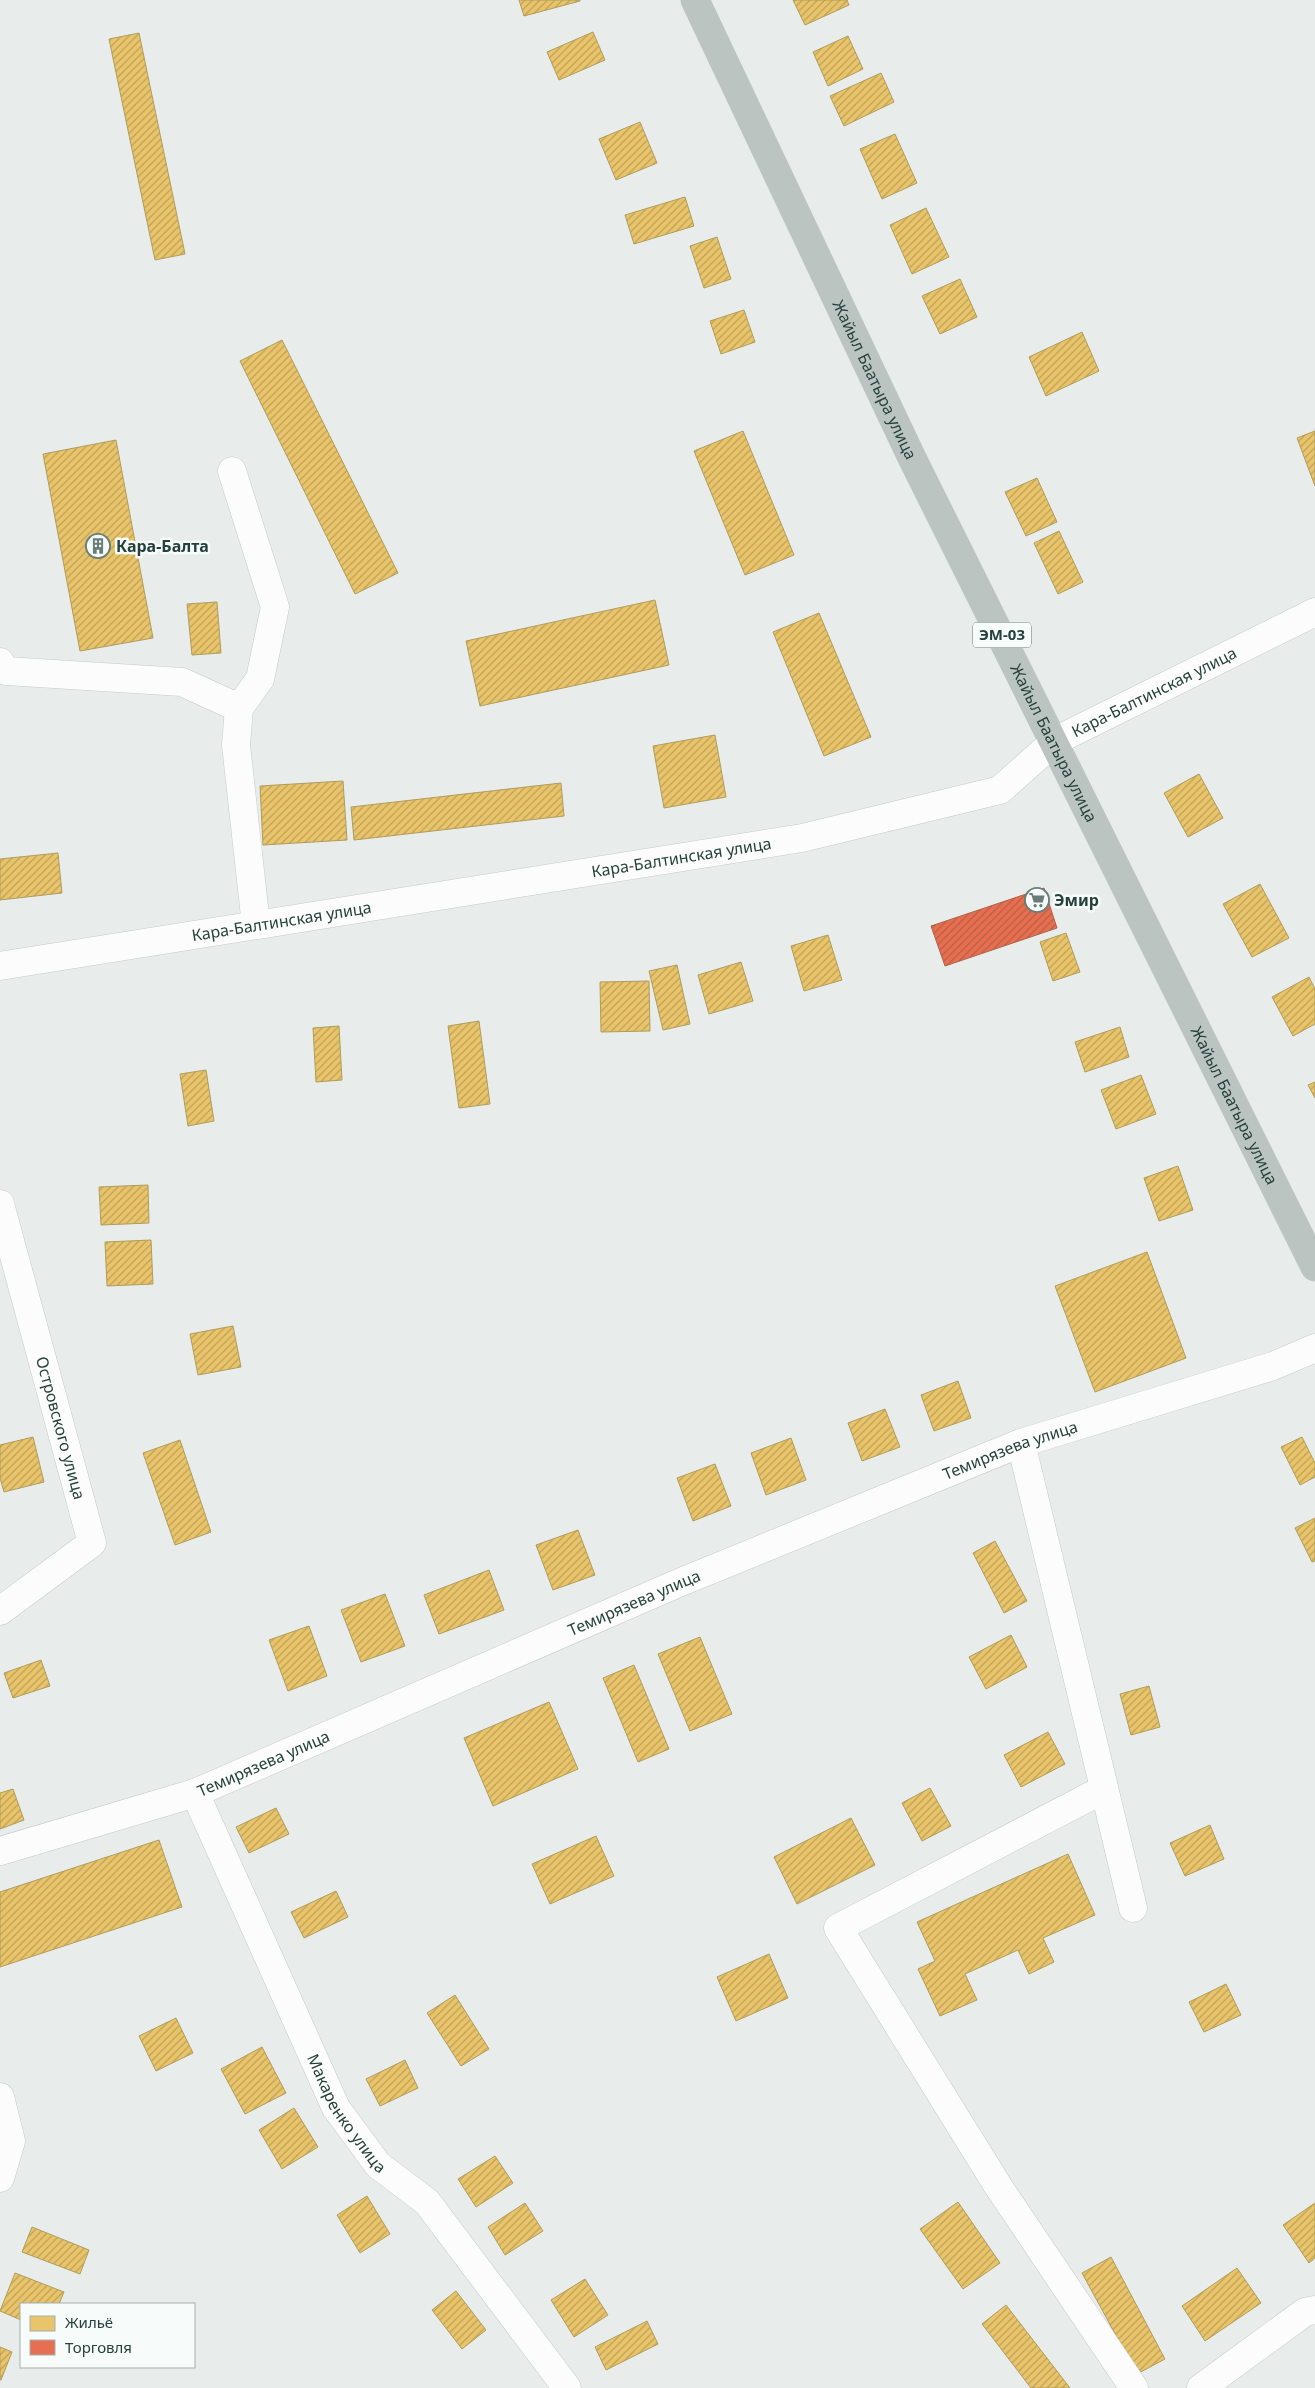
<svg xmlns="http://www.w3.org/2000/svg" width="1315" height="2388" font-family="'Noto Sans',sans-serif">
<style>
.homes{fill:url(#homes-hatch);stroke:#ae9d5c}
.shops{fill:url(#shops-hatch);stroke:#ac624a}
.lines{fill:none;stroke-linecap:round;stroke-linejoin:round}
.minor-casing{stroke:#c5cac8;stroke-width:29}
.highway-casing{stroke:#c3ccc9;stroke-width:29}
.minor{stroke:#fcfcfc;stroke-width:28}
.highway{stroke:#bcc4c2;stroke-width:28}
.labels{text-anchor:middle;stroke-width:5;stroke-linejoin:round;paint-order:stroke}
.shield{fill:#f7fbf9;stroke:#637a73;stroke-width:1}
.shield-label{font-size:15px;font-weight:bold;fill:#24423a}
.street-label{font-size:16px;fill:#24423a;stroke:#f7fbf9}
.poi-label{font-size:16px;font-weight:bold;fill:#24423a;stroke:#f7fbf9;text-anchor:start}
</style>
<defs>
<pattern id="homes-hatch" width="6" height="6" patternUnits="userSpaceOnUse" patternTransform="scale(1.25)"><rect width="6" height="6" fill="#e9c46a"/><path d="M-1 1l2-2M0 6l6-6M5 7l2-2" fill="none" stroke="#bda158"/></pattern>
<pattern id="shops-hatch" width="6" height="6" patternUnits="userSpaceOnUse" patternTransform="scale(1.25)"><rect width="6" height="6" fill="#e76f51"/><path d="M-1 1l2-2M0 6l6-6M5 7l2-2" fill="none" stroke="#bb5d44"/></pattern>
</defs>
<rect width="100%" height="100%" fill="#e8edeb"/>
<path class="homes" d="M519 0H580V1L524 16Z
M793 0H847L849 5 805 25Z
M593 32 605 60 559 80 547 52Z
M139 33 185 254 155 260 109 39Z
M848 36 863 69 828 86 813 52Z
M881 73 894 102 844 126 830 96Z
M640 122 657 163 616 180 599 139Z
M895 134 917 183 882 199 860 149Z
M685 197 694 226 634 244 625 215Z
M926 208 949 257 912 274 890 225Z
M717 237 731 279 704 288 690 246Z
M960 279 977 317 940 334 922 296Z
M744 310 755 342 721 354 710 321Z
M1082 332 1099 371 1046 396 1029 357Z
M282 340 398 573 355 594 240 361Z
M743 431 794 555 745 575 694 451Z
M1315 431V486L1297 438Z
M116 440 153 638 80 651 43 454Z
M1037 478 1057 522 1026 536 1005 492Z
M1059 531 1083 582 1058 594 1034 543Z
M655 600 669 665 480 706 466 641Z
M217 602 221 653 192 655 187 604Z
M819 613 871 737 824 756 773 632Z
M715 735 726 797 664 808 653 746Z
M1199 774 1223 818 1188 837 1164 793Z
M343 781 347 840 263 845 260 786Z
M561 783 564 816 354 840 351 807Z
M58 853 62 893 0 900V859Z
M1260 884 1289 938 1252 957 1223 904Z
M1066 933 1080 972 1053 981 1040 942Z
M828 935 842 980 804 991 791 946Z
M741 962 753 1001 709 1014 698 975Z
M677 965 690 1024 663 1030 649 971Z
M1309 977 1315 989V1024L1293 1036 1272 997Z
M649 981 650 1031 601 1032 600 982Z
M479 1021 490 1104 459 1108 448 1026Z
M339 1026 342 1080 316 1082 313 1028Z
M1120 1027 1129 1057 1085 1072 1075 1042Z
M206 1070 214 1121 188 1126 180 1074Z
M1141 1075 1156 1114 1116 1129 1101 1090Z
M1315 1082V1098L1308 1085Z
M1178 1166 1193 1210 1159 1221 1144 1178Z
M148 1185 149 1223 101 1225 99 1187Z
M151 1240 153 1284 107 1286 105 1242Z
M1147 1252 1186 1358 1095 1392 1055 1286Z
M233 1326 241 1367 198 1375 190 1334Z
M958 1381 971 1418 934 1431 921 1395Z
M885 1409 900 1447 862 1461 848 1423Z
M33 1437 44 1482 4 1492 0 1478V1445Z
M1302 1437 1315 1463V1477L1300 1485 1281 1447Z
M791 1438 806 1480 766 1495 751 1453Z
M180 1440 211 1532 175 1545 143 1453Z
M715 1464 731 1506 693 1521 677 1478Z
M1315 1518V1561L1312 1562 1295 1528Z
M578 1530 595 1575 553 1590 536 1545Z
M995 1541 1027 1601 1004 1613 973 1553Z
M489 1570 504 1610 439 1634 424 1595Z
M385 1594 405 1646 361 1662 341 1610Z
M309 1626 327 1676 288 1691 269 1640Z
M1011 1635 1027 1667 986 1689 969 1657Z
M700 1637 732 1714 690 1731 658 1654Z
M41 1660 50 1686 13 1698 4 1673Z
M634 1665 669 1749 638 1762 603 1678Z
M1149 1686 1160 1727 1131 1735 1120 1694Z
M549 1702 578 1769 493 1806 464 1738Z
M1048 1732 1065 1764 1021 1787 1004 1755Z
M930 1788 951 1826 922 1841 902 1803Z
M13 1789 24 1820 0 1829V1793Z
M276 1808 289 1834 249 1853 236 1827Z
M851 1818 875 1865 797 1904 774 1857Z
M1210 1825 1224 1859 1185 1876 1170 1843Z
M596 1836 614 1876 550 1904 532 1864Z
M159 1840 182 1907 0 1967V1892Z
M1068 1854 1095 1915 1043 1938 1054 1962 1029 1974 1018 1950 965 1974 977 2000 940 2016 918 1969 935 1961 917 1922Z
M336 1891 348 1917 304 1938 291 1912Z
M769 1954 788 1998 736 2021 717 1977Z
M1226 1984 1241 2015 1204 2032 1189 2002Z
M455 1995 489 2049 461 2066 427 2013Z
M176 2018 193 2053 156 2071 139 2036Z
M262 2047 286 2093 245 2114 221 2069Z
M405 2060 418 2088 380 2106 366 2079Z
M294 2108 318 2147 282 2169 259 2130Z
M495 2156 513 2183 476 2207 458 2179Z
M367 2196 390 2234 360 2253 337 2215Z
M958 2202 1000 2263 963 2289 920 2229Z
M525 2203 543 2231 505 2255 488 2227Z
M1315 2203V2258L1309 2263 1283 2225Z
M32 2227 89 2250 80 2274 22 2252Z
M1111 2257 1165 2359 1137 2374 1082 2273Z
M1237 2268 1261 2303 1205 2341 1182 2306Z
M15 2273 64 2292 59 2304H21V2320L0 2311Z
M585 2279 608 2315 574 2337 551 2300Z
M456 2291 486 2330 462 2349 432 2310Z
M1006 2305 1070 2388H1031L982 2324Z
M647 2321 658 2344 606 2370 595 2347Z
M0 2347 12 2352 1 2380H0Z"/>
<path class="shops" d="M1044 888 1057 928 945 966 931 926Z"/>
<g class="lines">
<defs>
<g id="minor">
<path d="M232 471 275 607 260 679 239 708 236 745 256 925"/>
<path d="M0 662 6 671 182 682 239 708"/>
<path id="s1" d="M0 966 802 838 1000 790 1055 741 1315 612"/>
<path id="s2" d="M0 1204 92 1543 0 1611"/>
<path d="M1021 1443 1133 1908"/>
<path d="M1104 1789 838 1928 998 2186 1134 2388"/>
<path id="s3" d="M195 1793 336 2108 378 2165 427 2202 567 2388"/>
<path id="s4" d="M0 1851 195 1793 681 1582 1021 1443 1273 1366 1315 1348"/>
<path d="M0 2097 11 2141 0 2178"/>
<path d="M1201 2388 1305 2312 1315 2310"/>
</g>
<g id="highway">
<path id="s5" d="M695 0 912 458 1315 1267"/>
</g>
</defs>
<use href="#minor" class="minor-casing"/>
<use href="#highway" class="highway-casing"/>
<use href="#minor" class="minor"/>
<use href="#highway" class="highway"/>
</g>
<defs>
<symbol id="building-ring" viewBox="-11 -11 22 22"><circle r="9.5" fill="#f7fbf9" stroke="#697e78" stroke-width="1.5"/><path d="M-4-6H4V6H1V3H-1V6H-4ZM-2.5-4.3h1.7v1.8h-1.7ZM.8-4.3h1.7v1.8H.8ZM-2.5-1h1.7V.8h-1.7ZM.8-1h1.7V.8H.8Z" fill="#697e78"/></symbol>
<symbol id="supermarket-ring" viewBox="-11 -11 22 22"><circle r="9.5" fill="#f7fbf9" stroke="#697e78" stroke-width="1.5"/><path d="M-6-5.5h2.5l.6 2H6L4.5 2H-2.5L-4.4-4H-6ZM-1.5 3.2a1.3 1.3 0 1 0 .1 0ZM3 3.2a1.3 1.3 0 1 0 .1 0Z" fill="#697e78"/></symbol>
</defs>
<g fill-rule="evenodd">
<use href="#building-ring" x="84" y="532" width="28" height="28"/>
<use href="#supermarket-ring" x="1023" y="886" width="28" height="28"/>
</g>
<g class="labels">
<rect class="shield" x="973" y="622.5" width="58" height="25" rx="4"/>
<g class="shield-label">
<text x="1002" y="640">ЭМ-03</text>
</g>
<g class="street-label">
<text dy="6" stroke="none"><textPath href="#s5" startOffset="420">Жайыл Баатыра улица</textPath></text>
<text dy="6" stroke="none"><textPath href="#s1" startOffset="1200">Кара-Балтинская улица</textPath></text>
<text dy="6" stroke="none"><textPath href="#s5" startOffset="825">Жайыл Баатыра улица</textPath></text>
<text dy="6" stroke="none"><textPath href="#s1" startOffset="690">Кара-Балтинская улица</textPath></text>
<text dy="6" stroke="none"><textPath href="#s1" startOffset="285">Кара-Балтинская улица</textPath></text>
<text dy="6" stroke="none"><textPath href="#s5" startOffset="1230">Жайыл Баатыра улица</textPath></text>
<text dy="6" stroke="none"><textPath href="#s2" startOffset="232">Островского улица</textPath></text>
<text dy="6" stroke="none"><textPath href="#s4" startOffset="1088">Темирязева улица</textPath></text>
<text dy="6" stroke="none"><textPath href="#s4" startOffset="682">Темирязева улица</textPath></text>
<text dy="6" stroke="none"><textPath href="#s4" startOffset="278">Темирязева улица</textPath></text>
<text dy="6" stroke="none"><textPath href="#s3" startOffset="355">Макаренко улица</textPath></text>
</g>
<g class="poi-label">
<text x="116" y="552">Кара-Балта</text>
<text x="1054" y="906">Эмир</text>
</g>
</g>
<rect x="20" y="2303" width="175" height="65" fill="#f7fbf9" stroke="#a3b1ad"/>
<rect x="30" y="2316" width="25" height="15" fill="#e9c46a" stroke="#a3b1ad"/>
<text x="65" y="2328" font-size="15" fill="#24423a">Жильё</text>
<rect x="30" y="2340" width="25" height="15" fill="#e76f51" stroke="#a3b1ad"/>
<text x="65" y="2353" font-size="15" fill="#24423a">Торговля</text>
</svg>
